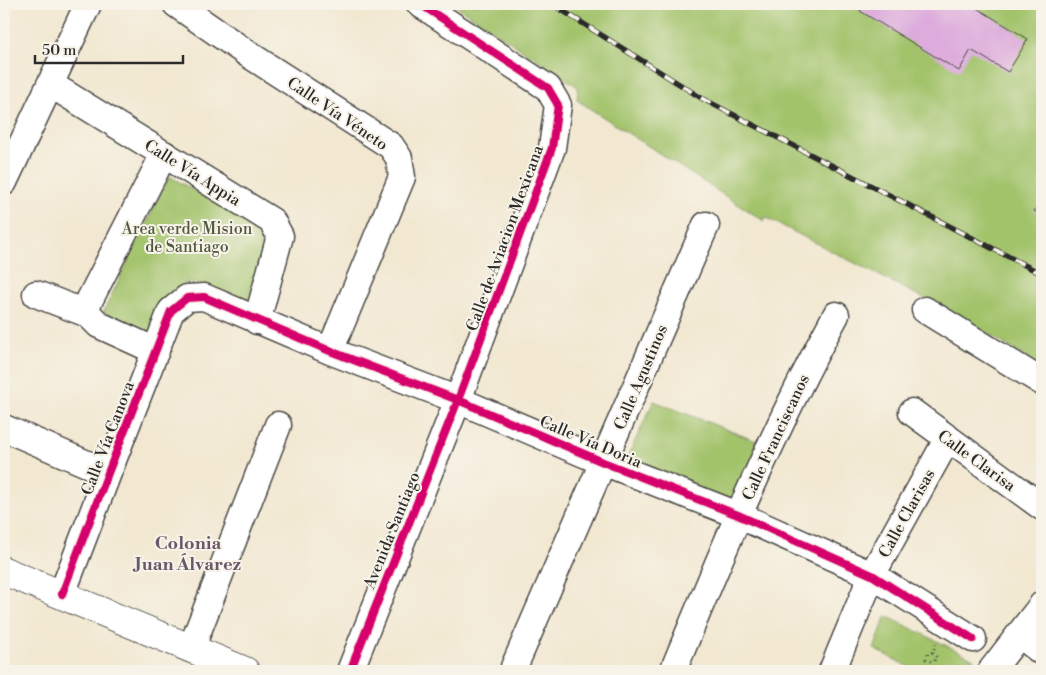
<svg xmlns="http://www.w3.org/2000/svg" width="1046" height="675" font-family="'Libre Bodoni',serif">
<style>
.green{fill:#a2c36b;stroke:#66774b}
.building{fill:#ddacdc}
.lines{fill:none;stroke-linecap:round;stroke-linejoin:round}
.minor-casing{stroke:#494744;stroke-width:29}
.major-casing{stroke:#494744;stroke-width:30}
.path{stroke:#494744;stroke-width:3;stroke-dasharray:1 4;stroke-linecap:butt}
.minor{stroke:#fff;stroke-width:26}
.major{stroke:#fff;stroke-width:28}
.rail-casing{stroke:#2b2b2b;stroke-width:5.5}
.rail{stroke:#f7f3e8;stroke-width:4;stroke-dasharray:11;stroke-linecap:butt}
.cycleway-casing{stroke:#f7f3e8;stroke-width:11}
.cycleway{stroke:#d6006c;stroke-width:8}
.labels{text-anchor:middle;stroke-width:4;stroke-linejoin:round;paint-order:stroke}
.street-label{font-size:16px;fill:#2b2b2b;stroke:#f7f3e8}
.park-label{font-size:16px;fill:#4f593e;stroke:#f7f3e8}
.neighbourhood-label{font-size:18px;font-weight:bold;fill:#695869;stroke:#f7f3e8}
</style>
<rect width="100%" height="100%" fill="#f7f3e8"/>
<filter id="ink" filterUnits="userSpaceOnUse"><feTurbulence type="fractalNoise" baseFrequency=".02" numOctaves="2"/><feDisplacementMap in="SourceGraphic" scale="10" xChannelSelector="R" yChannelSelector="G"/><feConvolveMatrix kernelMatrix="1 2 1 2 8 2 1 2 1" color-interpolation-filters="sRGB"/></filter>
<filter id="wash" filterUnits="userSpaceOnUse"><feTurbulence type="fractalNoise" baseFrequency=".0096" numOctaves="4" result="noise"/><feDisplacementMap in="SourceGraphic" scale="20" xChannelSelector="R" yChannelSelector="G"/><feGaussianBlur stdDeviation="1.12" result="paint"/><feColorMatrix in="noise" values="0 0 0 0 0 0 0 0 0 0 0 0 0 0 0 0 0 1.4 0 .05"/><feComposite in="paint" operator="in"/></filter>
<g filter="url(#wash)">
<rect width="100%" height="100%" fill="#f2e8d1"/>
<path class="green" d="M453 4H1042V368L970 322 765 217 764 221 577 100 578 87Z
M169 176 276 238 246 304 187 281 158 336 103 313Z
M654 401 761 443 734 504 626 460Z
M886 616 974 659 967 671H917L874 649Z"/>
<g id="blocks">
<path class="building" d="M865 4H970L1028 39 1008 72 971 50 959 71 860 11Z
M1042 199V216L1034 211Z"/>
</g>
</g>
<g filter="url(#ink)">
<use href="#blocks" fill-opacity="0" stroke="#494744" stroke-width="1"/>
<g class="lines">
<defs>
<path id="minor" d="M176 4 248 54 391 146 399 158 402 177 330 351
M50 84 272 221 280 236 257 321
M4 182 88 4
M36 294 88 314
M925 310 1042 382
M156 351 99 325 88 314 87 305 164 154
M912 412 1042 507
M4 428 108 473
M62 594 108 473 171 311 187 298 204 297 330 351 458 400 603 462 738 515 872 575 973 639
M1020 635 1042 652
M191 649 278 425
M514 667 706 225
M350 671 458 400 552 148 558 105 548 88 420 4
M673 671C723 550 773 430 836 315
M832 671 872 575 948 438
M991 671 1042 605"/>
<path id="major" d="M4 571 245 671"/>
</defs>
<use href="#minor" class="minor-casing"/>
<use href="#major" class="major-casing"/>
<path class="path" d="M933 652 937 658 933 662 926 659 928 653 933 652 936 643"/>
<use href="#minor" class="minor"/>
<use href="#major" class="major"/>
<defs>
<path id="rail" d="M552 4 703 99 1042 274"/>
</defs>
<use href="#rail" class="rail-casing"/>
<use href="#rail" class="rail"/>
<defs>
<path id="cycleway" d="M62 594 108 473 171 311 187 298 204 297 330 351 458 400 603 462 738 515 872 575 973 639
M350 671 458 400 552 148 558 105 548 88 420 4"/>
</defs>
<use href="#cycleway" class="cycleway-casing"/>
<use href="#cycleway" class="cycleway"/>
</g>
</g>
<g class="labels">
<g class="street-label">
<text transform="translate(338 113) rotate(34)" y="6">Calle Vía Véneto</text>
<text transform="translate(193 172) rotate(32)" y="6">Calle Vía Appia</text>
<text transform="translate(504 238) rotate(-70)" y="6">Calle de Aviacion Mexicana</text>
<text transform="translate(640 377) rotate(-67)" y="6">Calle Agustinos</text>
<text transform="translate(775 437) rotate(-65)" y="6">Calle Franciscanos</text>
<text transform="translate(107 438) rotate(-69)" y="6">Calle Vía Canova</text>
<text transform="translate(591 441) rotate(23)" y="6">Calle Vía Doria</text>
<text transform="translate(977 460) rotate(36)" y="6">Calle Clarisa</text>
<text transform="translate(906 513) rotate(-61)" y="6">Calle Clarisas</text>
<text transform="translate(391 530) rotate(-68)" y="6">Avenida Santiago</text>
</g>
<g class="park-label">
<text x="187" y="234">Area verde Mision<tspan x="187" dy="18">de Santiago</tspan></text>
</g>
<g class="neighbourhood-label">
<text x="188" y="549">Colonia<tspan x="188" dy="21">Juan Álvarez</tspan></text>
</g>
</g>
<rect width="1046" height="675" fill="none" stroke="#f7f3e8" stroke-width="20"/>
<path d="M35 55v8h148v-8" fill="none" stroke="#2b2b2b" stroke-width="2.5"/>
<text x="42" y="55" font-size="15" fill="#2b2b2b" stroke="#f7f3e8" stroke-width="4" paint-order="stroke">50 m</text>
</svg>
